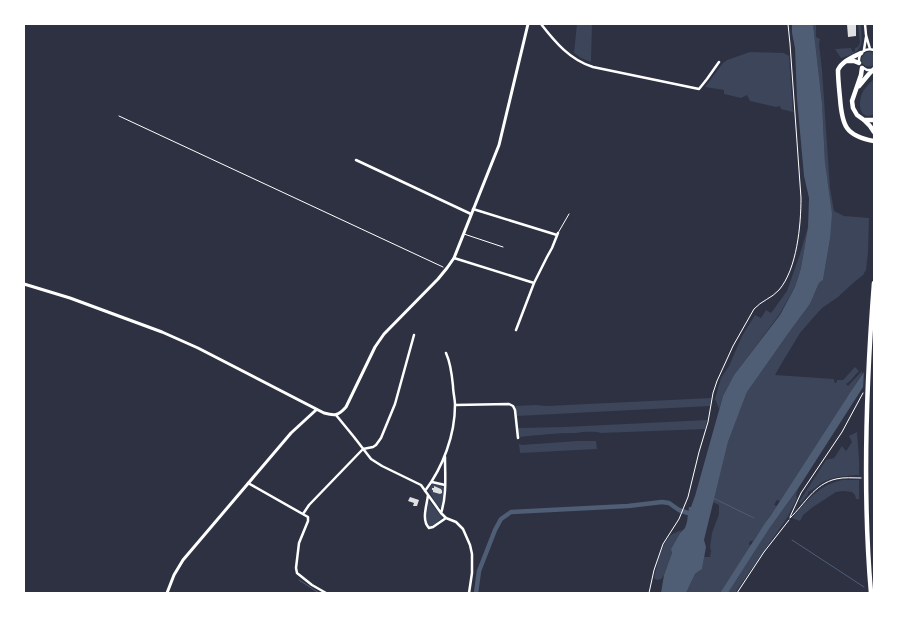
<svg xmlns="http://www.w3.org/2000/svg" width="898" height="617" font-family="Mulish,sans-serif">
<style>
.green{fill:#3c4559}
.water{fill:#4f5d75}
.pier{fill:#2d3142}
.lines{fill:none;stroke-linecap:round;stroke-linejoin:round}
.stream{stroke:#4f5d75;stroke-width:1}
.canal{stroke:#4f5d75;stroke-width:4.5}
.building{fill:#e0e0e3}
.path{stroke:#fff;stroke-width:1}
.service{stroke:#fff;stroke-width:1}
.minor{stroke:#fff;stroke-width:2.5}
.tertiary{stroke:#fff;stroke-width:3}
.motorway{stroke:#fff;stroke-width:4.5}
</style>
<rect width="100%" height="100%" fill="#2d3142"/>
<path class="green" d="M577 24H592L591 62 581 58 574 53Z
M813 24H816V37L820 39 819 44 822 70 830 188 834 211 844 216 869 218 868 252 866 270 863 275 852 284 838 297 822 308 813 318 800 333 783 361 775 375 834 379V381L835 383 837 382V380H843L855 367 859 371 850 381 846 384 848 386 862 371V374L851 391 780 501 777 500 774 505 777 506 753 541H750L749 544 751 546 720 593H686L695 574 702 569 704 557H710L711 551 710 547 712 533 719 514V505L713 502 728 442 747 392 790 331 810 304 819 283 823 280 830 239 825 163 822 103Z
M858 24H861C862 45 865 51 841 58L835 49 851 48 852 51 854 52 855 51V48L858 47 860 43Z
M750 52 784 53 789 56 793 112 781 109 780 106 776 107 750 101 747 95 741 98 724 94V90L705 87 723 63 727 60Z
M867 52H870L874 53V65C863 71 856 58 867 52Z
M874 79V114C872 115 870 116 868 116 858 115 859 100 862 94 864 88 870 83 874 79Z
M808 227 801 268 795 287 779 315 734 375 723 396 719 409 715 399 721 378 729 366 742 336 755 315 761 318 766 310 771 313 787 291 799 257Z
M711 398 710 406 517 416 515 406 536 405 546 406Z
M707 420 705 429 601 433C593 431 584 432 576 433 557 433 538 435 520 437V438H518V428L564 427Z
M857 432 859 460V475C846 476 833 476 821 483 817 486 813 490 808 492V494L801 503 799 502 826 460 834 458 842 446 846 451 852 442 849 436Z
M577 441H596L597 449 520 453 519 444H520L521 445Z
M842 480H859V499H856L855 495 852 492 843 491 836 492 813 507 803 515 800 521 792 518C807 501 818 485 842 480Z
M433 484 440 485 444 488 442 508H441L436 504 429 490 431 486Z
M799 487 796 495 797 498 787 518 764 551 735 593H728L769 529Z
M428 502H430L442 517 441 519 431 527 429 526 426 522Z
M682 530 680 533 671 549 672 553 664 575 661 579 657 580 654 578C657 566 661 544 671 535 674 533 679 531 682 530Z"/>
<path class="water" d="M792 24H813L822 103 825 163 832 214 830 239 823 280 819 283 810 304 790 331 747 392 728 442 704 540 706 547 702 569 695 574 686 593H661L664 575 672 553 671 549 680 533 685 528 687 522 689 507H691L695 496 723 396 734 375 780 315 795 287 801 268 808 227 809 198 804 176 797 99 795 48 792 33Z
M874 357V370L799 487 769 529 728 593H720L765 523 771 515 851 391Z"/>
<path class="pier" d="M874 355V373L863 391 864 368 872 356Z"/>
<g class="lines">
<path class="stream" d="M713 498 754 518
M792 540 864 587
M299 580 319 593"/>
<path class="canal" d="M476 593 479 571 495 530 501 519 511 512 628 506 662 502 669 503 679 510 694 515"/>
</g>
<path class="building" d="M847 24H856V36L848 37Z
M434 486 441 489 442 491V493L440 494 433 492V490H432V488H434Z
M410 497 419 500 417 506H413L414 503 408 501Z"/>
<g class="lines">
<path class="path" d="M119 116 443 267
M790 517 801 493 842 432 863 393
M790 518C805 504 814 484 836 479 844 477 853 478 861 478
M649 593 654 570 663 544 679 519 688 497 699 452 708 422 713 393 717 381 733 346 754 309C761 301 772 298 779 290 797 269 801 225 801 198L790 44 788 24"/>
<path class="service" d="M558 233 569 214
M464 234 503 247
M737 593 764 552 789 520"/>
<path class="minor" d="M541 24C555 42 570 60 593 67L699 89 707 79 719 62
M865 24 866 35 870 49
M864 50 866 37
M859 63C858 53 865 47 874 50
M862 67 867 70H872
M356 160 471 214
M473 209 557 235
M454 258 534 283
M516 330 534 283 547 257 552 248 558 233
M455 405 509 404 513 406 515 410 518 438
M336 415 354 437 371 459 382 466 421 485 441 513 446 518 456 522 463 529 470 545 472 554V573L469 593
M432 482 445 485
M248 483 308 517V521L299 543 296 568 297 573 312 585 326 593
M425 491C443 467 455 435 455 405 455 399 453 392 453 386 452 375 451 364 446 353
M428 495C427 505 421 520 429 528L433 527 446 518
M441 513C447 496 445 475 445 457
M303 514 309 505 363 449 373 447 376 445 381 438 395 404 414 335"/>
<path class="tertiary" d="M24 284 70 298 162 332 198 348 324 413C335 416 338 416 346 407L375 347 384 334 438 279 447 268 454 258 499 145 528 24
M167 593 174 575 183 560 291 433 316 410"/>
<path class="motorway" d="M861 53C853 57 842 61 838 70 838 79 839 88 840 98 842 125 845 136 874 141
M847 61H854L859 63
M862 68 861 75 852 101 853 108 857 115 864 120 870 126 874 132
M859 86 869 74 874 69
M864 120H874
M871 593C862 490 866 386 874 283"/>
</g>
<rect width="898" height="617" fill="none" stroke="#ffffff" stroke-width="50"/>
</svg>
